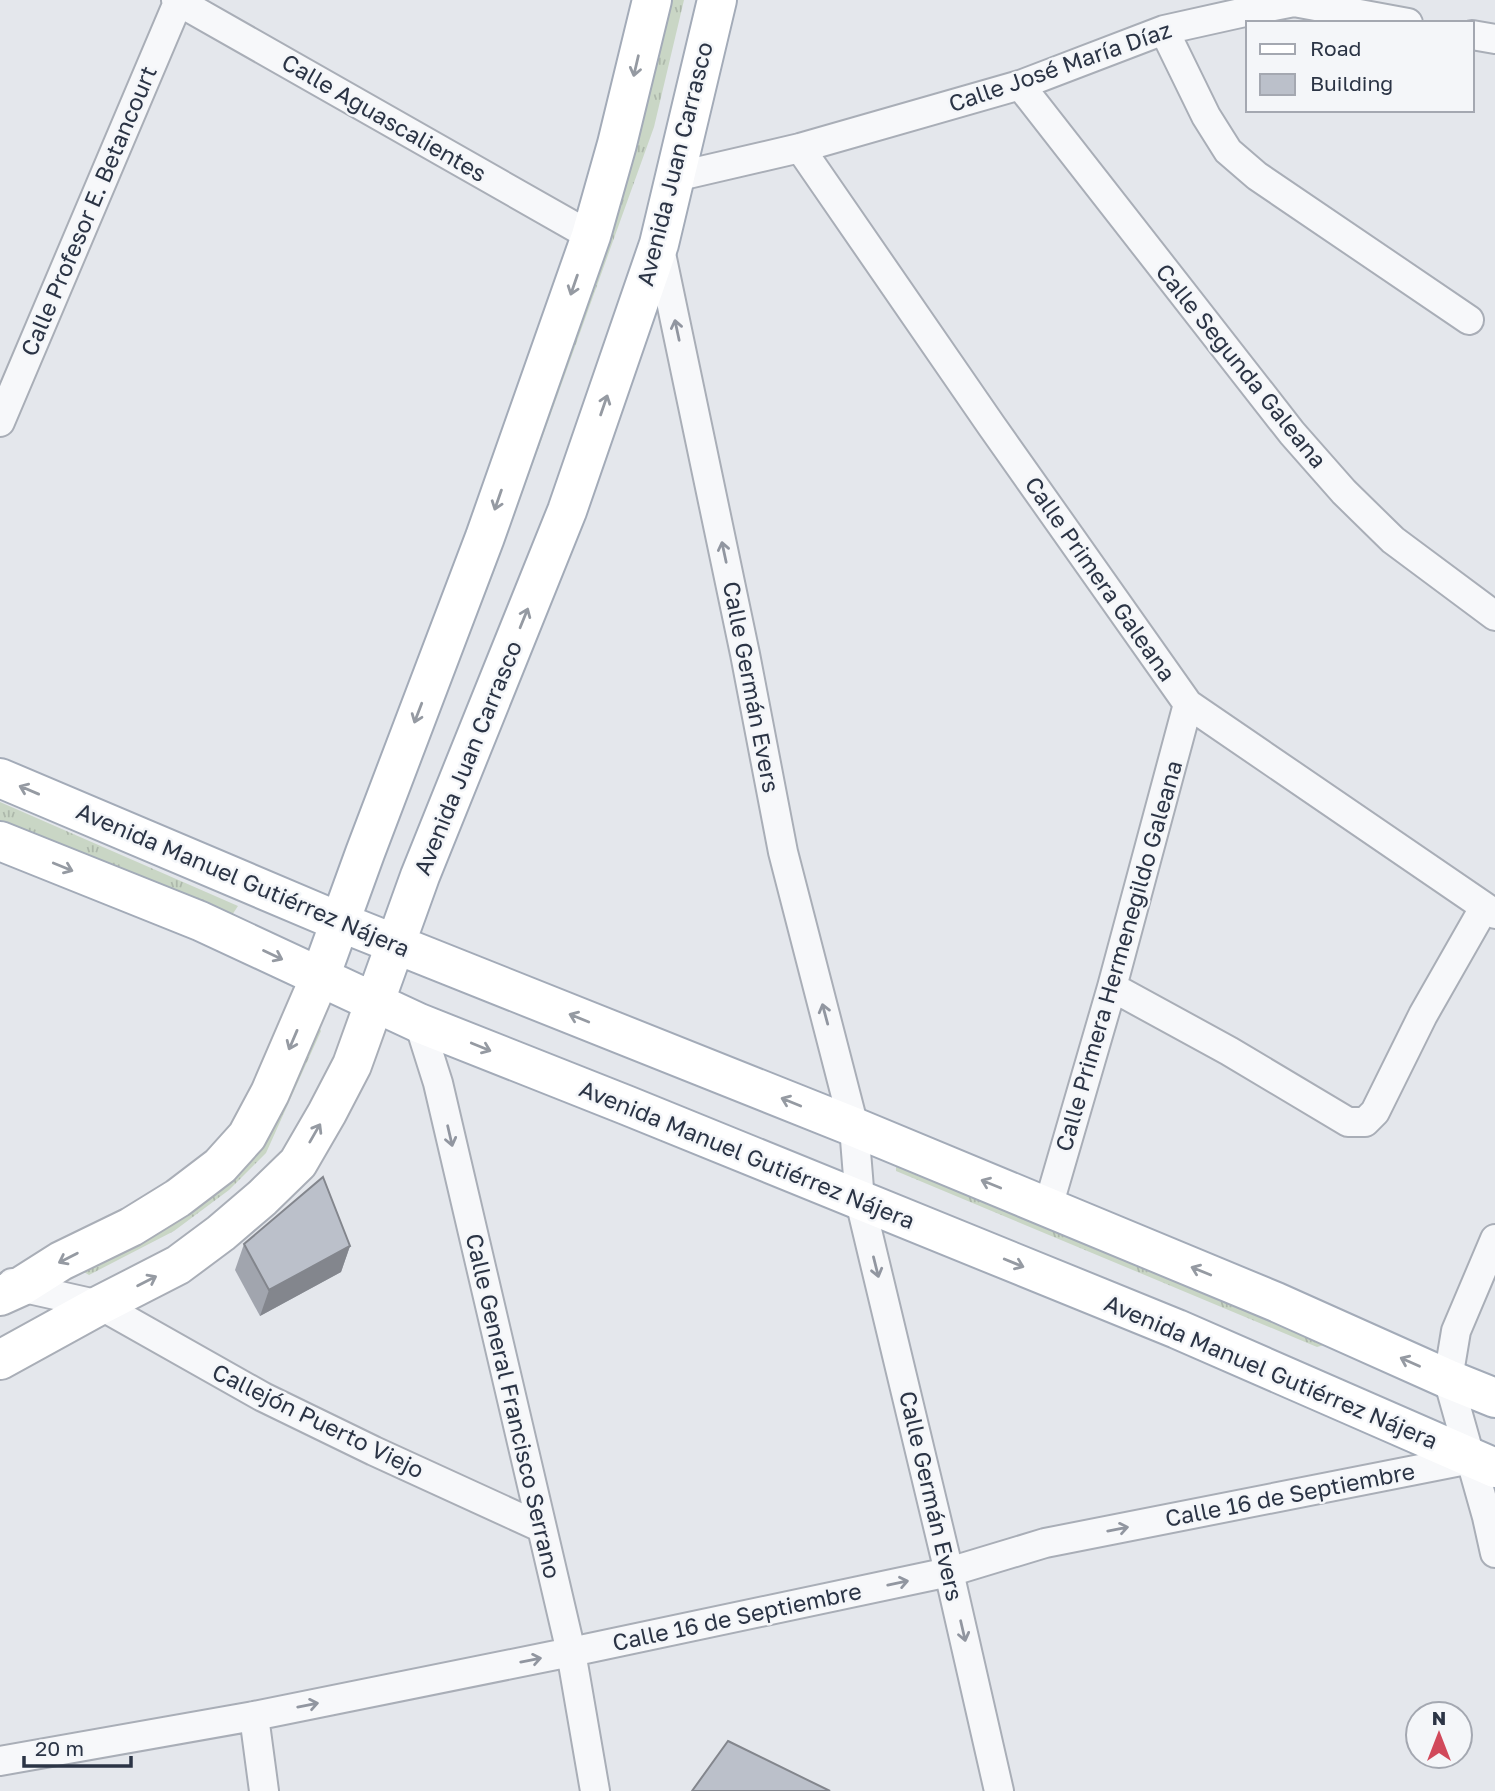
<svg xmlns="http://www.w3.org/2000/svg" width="1495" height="1791" font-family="'Golos Text',sans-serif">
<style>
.grass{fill:url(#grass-tufts)}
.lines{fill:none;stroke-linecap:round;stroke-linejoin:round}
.street-casing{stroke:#a9aeb7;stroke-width:32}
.secondary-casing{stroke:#a9aeb7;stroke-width:42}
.primary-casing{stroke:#a3abb8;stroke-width:42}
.street{stroke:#f7f8fa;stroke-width:28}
.secondary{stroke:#fff;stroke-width:38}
.primary{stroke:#fff;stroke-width:38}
.wall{fill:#a1a5ae}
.shaded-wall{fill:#83868d}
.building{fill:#bbc0ca;stroke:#83868d;stroke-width:2}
.oneway{stroke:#959aa2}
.oneway2{stroke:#9196a0}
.labels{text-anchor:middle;stroke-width:5;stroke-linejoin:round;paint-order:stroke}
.street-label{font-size:23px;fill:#2b3445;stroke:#f4f6f9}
</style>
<defs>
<pattern id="grass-tufts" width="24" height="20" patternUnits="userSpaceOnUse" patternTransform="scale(1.75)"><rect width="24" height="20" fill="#c9d6c5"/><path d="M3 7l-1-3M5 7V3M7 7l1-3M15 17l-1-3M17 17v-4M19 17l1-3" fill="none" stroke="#adb8ab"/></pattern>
</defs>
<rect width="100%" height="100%" fill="#e4e7ec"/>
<path class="grass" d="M656 0H684L654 127 494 572 398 819Z
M0 802 238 906 232 915 45 837 18 832 0 824Z
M316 1022 321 1031 266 1153 229 1190 174 1231 89 1275 79 1269 167 1216Z
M896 1160 1331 1343 1317 1347 896 1171Z"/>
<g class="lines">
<defs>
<path id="street" d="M176 0 591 236
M1164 30 1206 116 1228 151 1257 176 1469 320
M1472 35 1495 39
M1020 85 1292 433 1344 492 1393 540 1495 616
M800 148 991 425 1188 704 1495 914
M675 177 800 148 1020 85 1164 30 1254 10 1294 2 1408 23
M659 244 745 654 783 852 854 1127 860 1201 949 1572 999 1791
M0 422 179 0
M1112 987 1229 1051 1348 1122H1365L1375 1112 1423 1015 1484 908
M419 1023 438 1083 571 1652 595 1791
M1048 1207 1112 987 1188 704
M1495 1239 1456 1331 1448 1379 1487 1517 1495 1553
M12 1283 20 1287 100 1305 263 1397 374 1451 540 1527
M254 1716 264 1791
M0 1761 254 1716 571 1652 949 1572 1045 1543 1471 1459"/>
<path id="secondary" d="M0 1296 20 1287 61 1261 131 1227 178 1198 220 1166 247 1136 270 1093 320 977
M0 1360 100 1305 178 1265 221 1233 262 1198 298 1163 327 1113 352 1065 375 1001"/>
<path id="primary" d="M0 778 340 922 854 1127 1276 1302 1448 1379 1495 1398
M0 841 200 921 419 1023 626 1105 1177 1329 1495 1468
M320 977 365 853 485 537 591 236 617 144 652 0
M375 1001 420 876 567 511 659 244 717 0"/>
</defs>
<use href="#street" class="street-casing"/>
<use href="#secondary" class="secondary-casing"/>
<use href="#primary" class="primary-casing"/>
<use href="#street" class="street"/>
<use href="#secondary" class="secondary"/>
<use href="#primary" class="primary"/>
</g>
<path class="wall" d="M244 1244 350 1246 341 1272 260 1316 235 1270Z"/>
<path class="shaded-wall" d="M350 1246 341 1272 260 1316 269 1290Z"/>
<path class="building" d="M323 1177 350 1246 269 1290 244 1244Z
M728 1741 830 1791H692Z"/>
<defs><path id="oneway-shaft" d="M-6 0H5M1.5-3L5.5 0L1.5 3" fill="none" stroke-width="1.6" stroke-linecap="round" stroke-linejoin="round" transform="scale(1.75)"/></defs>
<g class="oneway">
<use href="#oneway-shaft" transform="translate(636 66) rotate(103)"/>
<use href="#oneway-shaft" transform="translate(574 285) rotate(109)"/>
<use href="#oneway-shaft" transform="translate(604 405) rotate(-71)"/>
<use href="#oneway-shaft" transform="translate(498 500) rotate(109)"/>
<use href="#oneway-shaft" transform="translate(524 618) rotate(-68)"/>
<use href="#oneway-shaft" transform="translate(418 713) rotate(111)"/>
<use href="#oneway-shaft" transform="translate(29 790) rotate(-157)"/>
<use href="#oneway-shaft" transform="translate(63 867) rotate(22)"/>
<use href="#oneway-shaft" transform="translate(273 955) rotate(25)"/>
<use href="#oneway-shaft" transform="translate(579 1018) rotate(-158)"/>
<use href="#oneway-shaft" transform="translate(293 1040) rotate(113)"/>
<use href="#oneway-shaft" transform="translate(481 1047) rotate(22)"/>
<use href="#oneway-shaft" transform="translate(791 1102) rotate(-158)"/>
<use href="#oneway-shaft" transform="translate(315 1133) rotate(-60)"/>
<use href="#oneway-shaft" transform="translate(991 1184) rotate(-158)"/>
<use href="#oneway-shaft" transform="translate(68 1258) rotate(153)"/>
<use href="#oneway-shaft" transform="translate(1014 1263) rotate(22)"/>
<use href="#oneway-shaft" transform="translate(1201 1271) rotate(-158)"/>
<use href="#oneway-shaft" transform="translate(147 1281) rotate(-27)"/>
<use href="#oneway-shaft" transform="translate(1410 1362) rotate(-156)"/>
</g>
<g class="oneway2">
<use href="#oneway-shaft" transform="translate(677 330) rotate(-102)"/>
<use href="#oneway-shaft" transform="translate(724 552) rotate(-102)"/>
<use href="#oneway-shaft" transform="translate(825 1014) rotate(-105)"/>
<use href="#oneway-shaft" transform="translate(450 1136) rotate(77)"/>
<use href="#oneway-shaft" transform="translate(876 1267) rotate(76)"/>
<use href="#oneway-shaft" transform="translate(1118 1529) rotate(-11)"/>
<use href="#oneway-shaft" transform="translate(898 1583) rotate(-12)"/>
<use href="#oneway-shaft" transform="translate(963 1631) rotate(77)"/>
<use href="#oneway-shaft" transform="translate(531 1660) rotate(-11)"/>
<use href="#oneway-shaft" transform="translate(308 1705) rotate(-11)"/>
</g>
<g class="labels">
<g class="street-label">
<text transform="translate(1060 67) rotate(-19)" y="8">Calle José María Díaz</text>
<text transform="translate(384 118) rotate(30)" y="8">Calle Aguascalientes</text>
<text transform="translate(675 164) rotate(-76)" y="8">Avenida Juan Carrasco</text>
<text transform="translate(89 211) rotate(-67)" y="8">Calle Profesor E. Betancourt</text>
<text transform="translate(1241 366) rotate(51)" y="8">Calle Segunda Galeana</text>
<text transform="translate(1100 579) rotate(55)" y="8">Calle Primera Galeana</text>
<text transform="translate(751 687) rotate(79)" y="8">Calle Germán Evers</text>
<text transform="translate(468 758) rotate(-68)" y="8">Avenida Juan Carrasco</text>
<text transform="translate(243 880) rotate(23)" y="8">Avenida Manuel Gutiérrez Nájera</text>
<text transform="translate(1119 956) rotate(-74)" y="8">Calle Primera Hermenegildo Galeana</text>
<text transform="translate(747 1155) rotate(22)" y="8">Avenida Manuel Gutiérrez Nájera</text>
<text transform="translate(1271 1372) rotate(23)" y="8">Avenida Manuel Gutiérrez Nájera</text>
<text transform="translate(513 1406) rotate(77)" y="8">Calle General Francisco Serrano</text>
<text transform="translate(318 1421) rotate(26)" y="8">Callejón Puerto Viejo</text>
<text transform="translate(1290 1495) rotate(-11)" y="8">Calle 16 de Septiembre</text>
<text transform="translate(931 1496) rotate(77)" y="8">Calle Germán Evers</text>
<text transform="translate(737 1617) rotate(-12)" y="8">Calle 16 de Septiembre</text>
</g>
</g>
<rect x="1246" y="21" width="228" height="91" fill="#f4f6f9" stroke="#a4a8b1" stroke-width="2"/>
<rect x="1260" y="44" width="35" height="10" fill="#ffffff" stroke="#a4a8b1" stroke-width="2"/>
<text x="1310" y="56" font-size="21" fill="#2b3445">Road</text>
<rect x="1260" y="74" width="35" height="21" fill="#bbc0ca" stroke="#a4a8b1" stroke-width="2"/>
<text x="1310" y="91" font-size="21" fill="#2b3445">Building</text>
<g transform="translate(1439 1735)"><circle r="33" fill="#f4f6f9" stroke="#a4a8b1" stroke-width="2"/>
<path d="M0-5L12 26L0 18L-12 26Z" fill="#d1495b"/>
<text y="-10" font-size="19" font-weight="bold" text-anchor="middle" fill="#2b3445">N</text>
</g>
<path d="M24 1756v10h107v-10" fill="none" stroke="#2b3445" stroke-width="3.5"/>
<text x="35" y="1756" font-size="21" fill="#2b3445" stroke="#f4f6f9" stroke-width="5" paint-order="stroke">20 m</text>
</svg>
